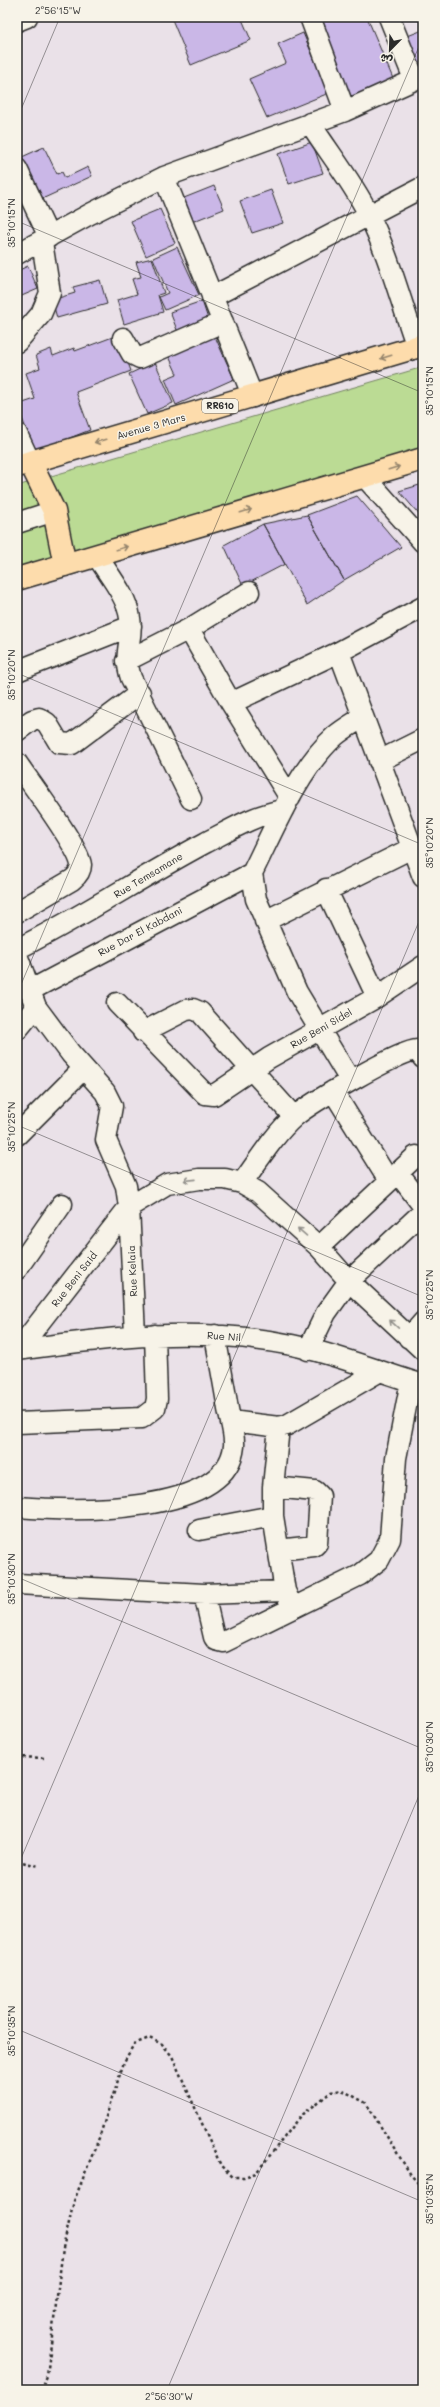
<svg xmlns="http://www.w3.org/2000/svg" width="440" height="2407" font-family="Mali,'Playpen Sans Arabic',sans-serif">
<style>
.green{fill:#bbdb94;stroke:#738360}
.building{fill:#cab7e7;stroke:#2b2b2b}
.lines{fill:none;stroke-linecap:round;stroke-linejoin:round}
.minor-casing{stroke:#2b2b2b;stroke-width:23}
.major-casing{stroke:#2b2b2b;stroke-width:25}
.path{stroke:#2b2b2b;stroke-width:2.5;stroke-dasharray:3 3;stroke-linecap:butt}
.minor{stroke:#f7f3e8;stroke-width:20}
.major{stroke:#fddcac;stroke-width:22}
.oneway{stroke:#94846c}
.oneway2{stroke:#918f8a}
.ticks{fill:none;stroke:#2b2b2b;stroke-width:1;stroke-opacity:0.45}
.labels{text-anchor:middle;stroke-width:3;stroke-linejoin:round;paint-order:stroke}
.shield{fill:#f7f3e8;stroke:#686764;stroke-width:1}
.shield-label{font-size:9px;font-weight:bold;fill:#2b2b2b}
.street-label{font-size:10px;fill:#2b2b2b;stroke:#f7f3e8}
.neatline{fill:none;stroke:#2b2b2b;stroke-width:1.5}
.ticks-label{font-size:10px;text-anchor:middle;fill:#2b2b2b}
</style>
<rect width="100%" height="100%" fill="#eae1e8"/>
<filter id="ink" filterUnits="userSpaceOnUse"><feTurbulence type="fractalNoise" baseFrequency=".025" numOctaves="2"/><feDisplacementMap in="SourceGraphic" scale="8" xChannelSelector="R" yChannelSelector="G"/><feConvolveMatrix kernelMatrix="1 2 1 2 8 2 1 2 1" color-interpolation-filters="sRGB"/></filter>
<g filter="url(#ink)">
<path class="green" d="M423 367V450L17 571V486Z"/>
<path class="building" d="M171 17H241L251 40 191 65Z
M318 17H367L394 81 352 99Z
M423 30V72L418 74 405 37Z
M303 33 329 93 267 118 249 79 286 63 278 44Z
M312 142 323 173 289 184 278 154Z
M44 147 57 174 62 172 65 178 88 167 92 176 42 199 22 157Z
M214 186 224 209 189 223 179 200Z
M271 190 283 223 252 233 240 201Z
M160 209 175 243 146 256 131 221Z
M177 247 199 295 165 310 159 297 168 293 153 258Z
M152 258 164 293 158 295 163 312 124 324 117 300 137 294 132 279 141 277 136 262Z
M28 266 38 289 17 298V271Z
M100 280 107 304 57 318 52 300 75 293 73 287Z
M202 301 210 325 179 335 170 312Z
M213 332 234 379 176 405 165 379 177 374 167 352Z
M118 335 131 371 76 392 90 430 29 454 19 428 25 426 17 405 35 399 26 373 40 368 36 355 51 349 53 356 74 348 75 351Z
M155 362 173 403 147 414 129 374Z
M423 484V519L399 491Z
M357 496 401 547 344 580 307 515Z
M307 515 344 580 307 605 263 524Z
M263 524 285 564 243 586 224 545Z"/>
<g class="lines">
<defs>
<path id="minor" d="M310 17 345 111
M389 17 414 79
M17 21 27 17
M310 123C329 153 352 181 368 213 389 255 401 303 417 347
M17 169 49 237
M164 177 253 397
M17 254 90 214 164 177 345 111 423 76
M212 297 423 187
M123 338 132 354 140 358 223 322
M17 342 41 314 50 293 42 242
M17 434 30 462
M365 477 423 542
M17 523 54 511
M97 556C108 574 127 596 130 618 134 640 122 651 131 678L191 799
M189 629 231 703 290 798
M339 652 423 877
M126 661 189 629 249 592
M17 671 131 626
M231 703 339 652 423 607
M17 731 32 720 39 718 47 723 59 743 72 744 140 693
M379 761 423 739
M17 763C29 781 79 847 81 865 81 872 77 876 72 880L17 912
M326 889 377 997
M265 921 412 848
M17 949C82 917 141 877 205 843 230 830 254 815 283 810
M17 955 36 1007 71 1054 105 1092 112 1106 106 1140 126 1186 129 1207 135 1335
M29 991 252 873
M117 1003 205 1094 214 1095 269 1058 377 997 423 966
M17 1030 36 1007
M143 1032 186 1010 193 1009 200 1012 294 1117
M350 1080 297 992 256 899 252 873C274 829 298 769 335 736 343 729 354 723 363 717
M333 1091 389 1181
M17 1135 83 1069
M398 1173 423 1206
M242 1183C258 1161 274 1135 294 1117 309 1104 400 1050 417 1050L423 1058
M319 1247 416 1156
M17 1269 62 1204
M409 1338 423 1322
M17 1350C111 1337 197 1326 292 1345 336 1354 380 1372 423 1385
M18 1350 129 1207 167 1184 199 1179H225L242 1183 258 1192 319 1247 349 1281 423 1350
M308 1350 326 1313 349 1281 423 1212
M231 1421 279 1427 287 1425 380 1371
M17 1423 142 1418 155 1408 157 1399 155 1335
M279 1427 273 1487V1516L285 1591 290 1602
M273 1487 315 1491 320 1496 317 1543 314 1546 278 1550
M17 1507C68 1511 227 1517 234 1446 235 1434 230 1420 228 1409 224 1384 219 1359 215 1335
M199 1530 273 1516
M17 1584 204 1594 285 1591
M204 1594 214 1637 216 1640 224 1642 360 1575 379 1560 390 1539 396 1458 411 1381"/>
<path id="major" d="M30 462 54 511 65 565
M17 466 423 345
M17 579 423 459"/>
</defs>
<use href="#minor" class="minor-casing"/>
<use href="#major" class="major-casing"/>
<path class="path" d="M17 1757 47 1758
M17 1861 39 1866
M41 2390 47 2376 63 2248 74 2201 99 2138 124 2062 134 2044 149 2038 162 2044 172 2056 221 2166 233 2177H244L256 2173 301 2116 331 2092 342 2090 366 2103 411 2175 423 2189"/>
<use href="#minor" class="minor"/>
<use href="#major" class="major"/>
</g>
<defs><path id="oneway-shaft" d="M-6 0H5M1.5-3L5.5 0L1.5 3" fill="none" stroke-width="1.6" stroke-linecap="round" stroke-linejoin="round"/></defs>
<g class="oneway">
<use href="#oneway-shaft" transform="translate(386 357) rotate(163)"/>
<use href="#oneway-shaft" transform="translate(100 441) rotate(164)"/>
<use href="#oneway-shaft" transform="translate(394 468) rotate(-17)"/>
<use href="#oneway-shaft" transform="translate(246 511) rotate(-17)"/>
<use href="#oneway-shaft" transform="translate(122 548) rotate(-17)"/>
</g>
<g class="oneway2">
<use href="#oneway-shaft" transform="translate(190 1180) rotate(174)"/>
<use href="#oneway-shaft" transform="translate(302 1232) rotate(-139)"/>
<use href="#oneway-shaft" transform="translate(394 1324) rotate(-137)"/>
</g>
</g>
<path class="ticks" d="M17 119 60 17M17 221 423 393M17 673 423 845M17 994 423 37M17 1125 423 1297M17 1577 423 1749M17 1868 423 912M17 2029 423 2202M167 2390 423 1786"/>
<g class="labels">
<rect class="shield" x="202" y="399" width="36" height="14" rx="3"/>
<g class="shield-label">
<text x="220" y="409">RR610</text>
</g>
<g class="street-label">
<text transform="translate(151 426) rotate(-16)" y="4">Avenue 3 Mars</text>
<text transform="translate(148 875) rotate(-31)" y="4">Rue Temsamane</text>
<text transform="translate(140 931) rotate(-28)" y="4">Rue Dar El Kabdani</text>
<text transform="translate(321 1028) rotate(-30)" y="4">Rue Beni Sidel</text>
<text transform="translate(132 1271) rotate(-93)" y="4">Rue Kelaia</text>
<text transform="translate(74 1279) rotate(-52)" y="4">Rue Beni Said</text>
<text transform="translate(224 1336) rotate(4)" y="4">Rue Nil</text>
</g>
</g>
<rect width="440" height="2407" fill="none" stroke="#f7f3e8" stroke-width="44"/>
<g transform="translate(390 50) rotate(203)" stroke="#f7f3e8" stroke-width="3" paint-order="stroke">
<path d="M0-3L7 15L0 10L-7 15Z" fill="#2b2b2b"/>
<text y="-6" font-size="11" font-weight="bold" text-anchor="middle" fill="#2b2b2b">ش</text>
</g>
<rect x="22" y="22" width="396" height="2363" class="neatline"/>
<g class="ticks-label">
<text x="58" y="14">2°56'15"W</text>
<text transform="translate(11 223) rotate(-90)" y="4">35°10'15"N</text>
<text transform="translate(429 391) rotate(-90)" y="4">35°10'15"N</text>
<text transform="translate(11 675) rotate(-90)" y="4">35°10'20"N</text>
<text transform="translate(429 843) rotate(-90)" y="4">35°10'20"N</text>
<text transform="translate(11 1127) rotate(-90)" y="4">35°10'25"N</text>
<text transform="translate(429 1295) rotate(-90)" y="4">35°10'25"N</text>
<text transform="translate(11 1579) rotate(-90)" y="4">35°10'30"N</text>
<text transform="translate(429 1747) rotate(-90)" y="4">35°10'30"N</text>
<text transform="translate(11 2031) rotate(-90)" y="4">35°10'35"N</text>
<text transform="translate(429 2199) rotate(-90)" y="4">35°10'35"N</text>
<text x="169" y="2400">2°56'30"W</text>
</g>
</svg>
